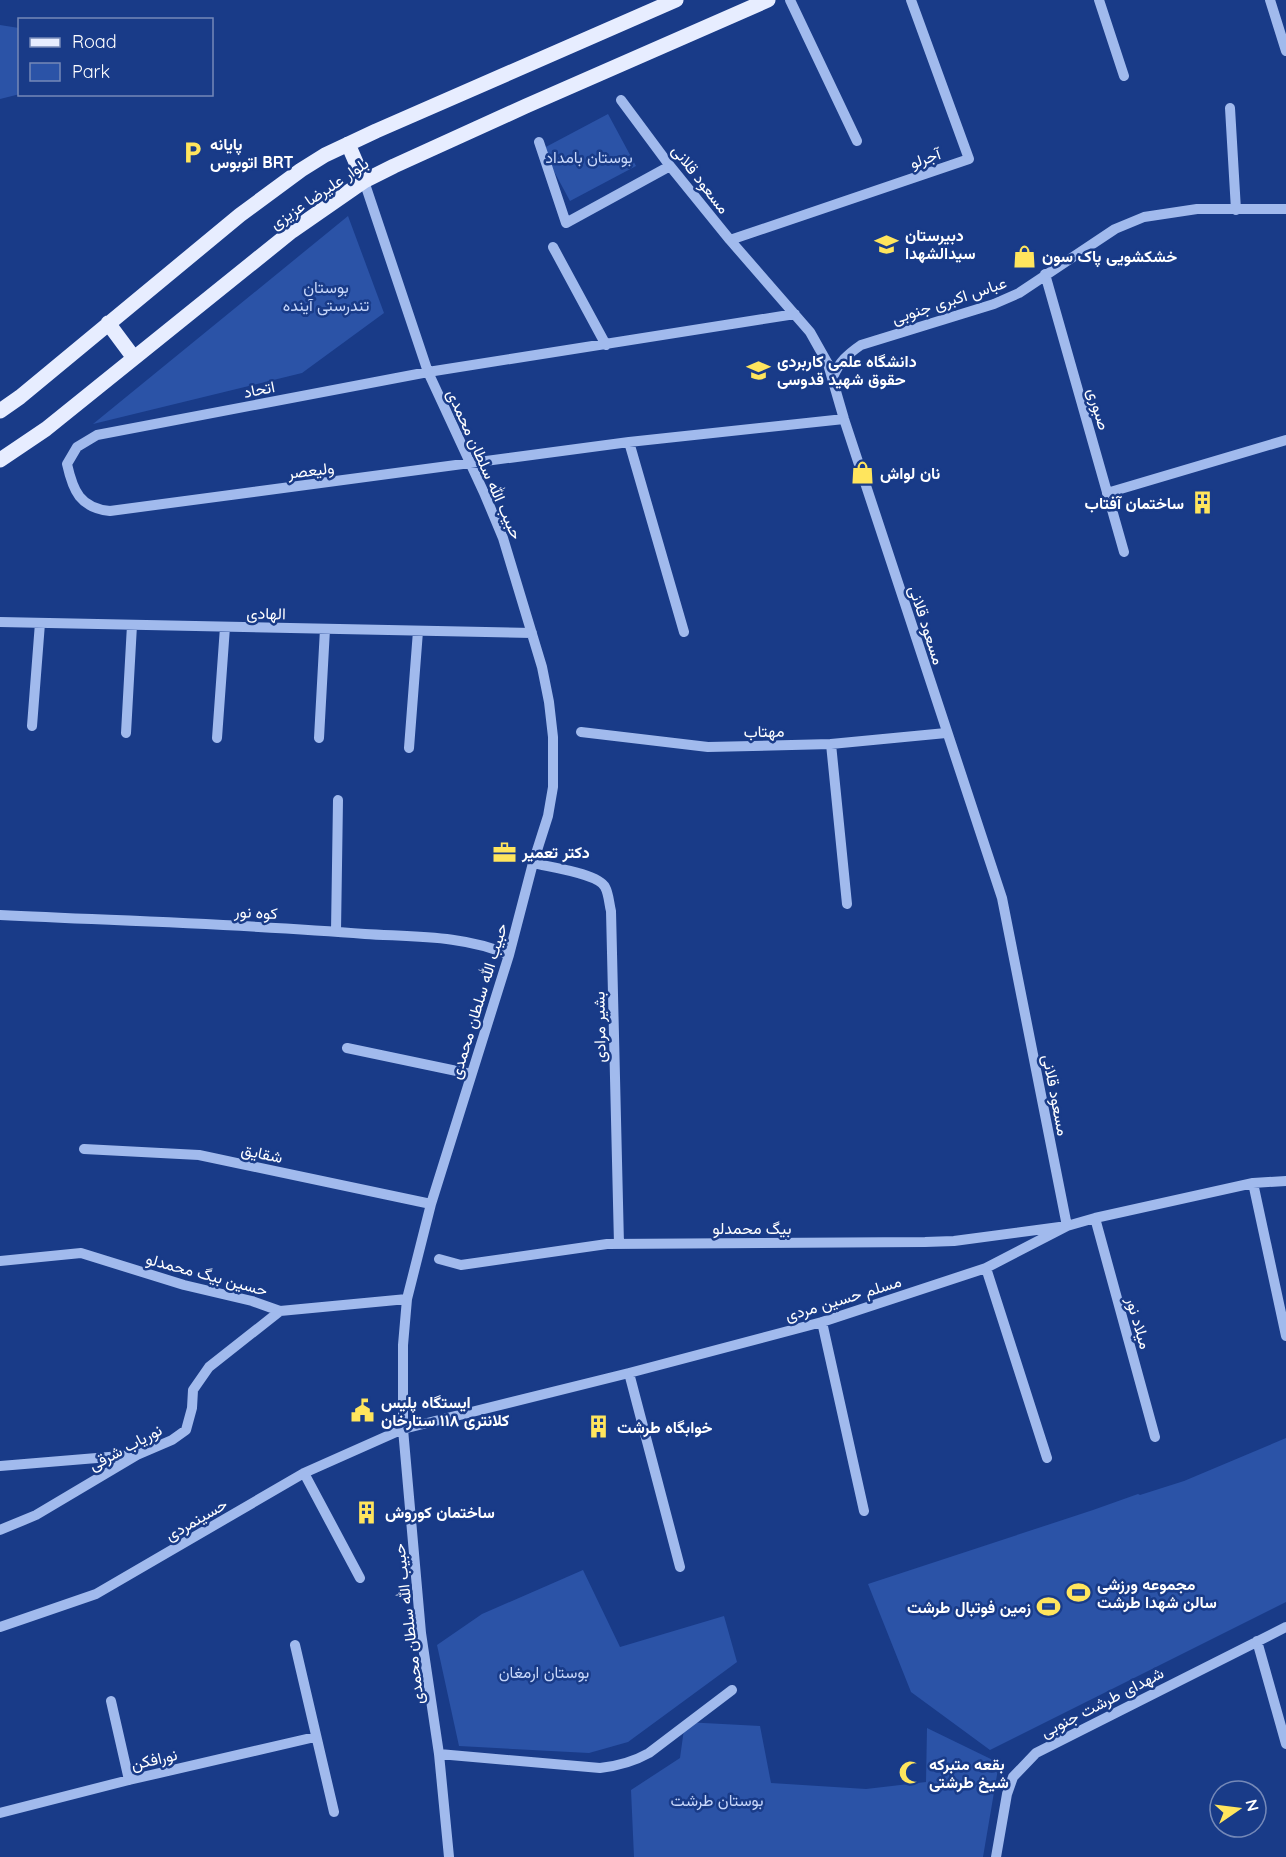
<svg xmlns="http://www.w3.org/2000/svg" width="1286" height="1857" font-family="Quicksand,Vazirmatn,sans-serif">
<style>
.green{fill:#2b53a7}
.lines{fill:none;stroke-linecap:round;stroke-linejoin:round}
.minor{stroke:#a1baed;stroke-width:10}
.major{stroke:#e7edff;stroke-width:15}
.labels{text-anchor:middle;stroke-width:5;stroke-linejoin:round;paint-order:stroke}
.poi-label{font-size:16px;font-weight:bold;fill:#fff;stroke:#193b88;text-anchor:start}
.park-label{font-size:16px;fill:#c7d7fa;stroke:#193b88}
.street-label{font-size:16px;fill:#fff;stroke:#193b88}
</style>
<rect width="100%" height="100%" fill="#193b88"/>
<path class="green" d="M0 25 19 28 20 94 0 99Z
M608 114 636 166 570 201 542 149Z
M348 216 384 313 302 373 93 424Z
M1286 1438V1602L990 1750 911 1692 868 1584 1093 1510 1138 1494 1140 1495 1184 1481Z
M583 1570 620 1647 724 1616 737 1662 628 1742 589 1753 459 1746 437 1645 482 1614Z
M685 1722 760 1726 771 1783 866 1789 926 1782 927 1728 999 1763 983 1857H634L631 1790 680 1758Z"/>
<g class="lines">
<path class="minor" d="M790 0 857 141
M1099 0 1124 76
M1270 0 1286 51
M1230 108 1236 210
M539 142 566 223 670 166
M364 181 428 372 485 495 503 538 542 667 549 702 553 737V787L548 816 533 863 509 955 431 1204 407 1299 403 1345V1429L421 1633 439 1754 449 1857
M730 240 969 159 911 0
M553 247 606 345
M1045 274 1124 552
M795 314 428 372 97 435 77 447 67 464C73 491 80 508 110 511L629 442 844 419
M833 377C839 362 848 354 861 345L994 304 1019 293 1115 229 1144 217 1197 209H1286
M629 442 684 632
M1107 493 1286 440
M0 622 532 633
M32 726 40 623
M581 732 708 747 831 744 946 733
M126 733 132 625
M217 738 225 627
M319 738 325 629
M831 744 847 904
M409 748 418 631
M533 863C548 867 598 873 605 887 609 894 609 904 611 911L619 1244
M0 915C122 921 244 924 365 934 412 937 465 935 509 955
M336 931 338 800
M347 1048 471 1074
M84 1149 199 1155 431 1204
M1253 1183 1286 1336
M1095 1218 1155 1437
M439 1259 461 1265 607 1244 925 1242 954 1241 1067 1226 1002 898 844 419 828 364 810 332 730 240 670 166 621 100
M0 1261 81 1253 184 1285 252 1301 280 1311 407 1299
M986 1268 1047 1458
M822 1322 864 1511
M629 1373 680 1567
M0 1466 133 1455
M304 1473 360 1578
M0 1530 36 1515 137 1455 172 1440 186 1430 192 1408 193 1390 209 1367 280 1311
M0 1627 96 1594 304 1473 403 1429 629 1373 822 1322 986 1268 1067 1226 1095 1218 1253 1183 1286 1181
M1257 1641 1286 1744
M295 1645 334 1812
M111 1701 129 1780
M439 1754 600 1768C618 1766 633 1762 649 1753L732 1690
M0 1813 129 1780 315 1737
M996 1857 1007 1794 1013 1777 1036 1753 1286 1627"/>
<path class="major" d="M348 144 364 181
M108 323 134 358
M0 411 20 397 240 215 301 170 325 155 376 131 676 0
M0 460 46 429 292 231 364 181 394 166 526 106 768 0"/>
</g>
<defs>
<symbol id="parking-bare" viewBox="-9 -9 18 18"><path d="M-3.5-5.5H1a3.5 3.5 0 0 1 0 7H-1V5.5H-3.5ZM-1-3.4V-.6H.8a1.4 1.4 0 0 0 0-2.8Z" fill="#ffe55d" stroke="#193b88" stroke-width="2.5" paint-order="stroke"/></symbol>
<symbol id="school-bare" viewBox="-9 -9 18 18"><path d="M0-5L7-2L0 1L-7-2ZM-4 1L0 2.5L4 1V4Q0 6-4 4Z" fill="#ffe55d" stroke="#193b88" stroke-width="2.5" paint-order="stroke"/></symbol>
<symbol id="shop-bare" viewBox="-9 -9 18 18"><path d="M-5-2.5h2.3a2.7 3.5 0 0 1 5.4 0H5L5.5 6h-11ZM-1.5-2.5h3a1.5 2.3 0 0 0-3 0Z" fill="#ffe55d" stroke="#193b88" stroke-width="2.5" paint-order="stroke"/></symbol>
<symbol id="university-bare" viewBox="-9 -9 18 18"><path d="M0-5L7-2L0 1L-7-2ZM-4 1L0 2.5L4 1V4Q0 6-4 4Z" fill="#ffe55d" stroke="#193b88" stroke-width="2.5" paint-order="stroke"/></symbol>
<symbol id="building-bare" viewBox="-9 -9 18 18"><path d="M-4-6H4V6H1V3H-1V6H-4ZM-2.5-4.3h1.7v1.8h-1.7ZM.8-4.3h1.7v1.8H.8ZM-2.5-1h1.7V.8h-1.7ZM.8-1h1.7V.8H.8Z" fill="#ffe55d" stroke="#193b88" stroke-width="2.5" paint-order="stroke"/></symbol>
<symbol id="office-bare" viewBox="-9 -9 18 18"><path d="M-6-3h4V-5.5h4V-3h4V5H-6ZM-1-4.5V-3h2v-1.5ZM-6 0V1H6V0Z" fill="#ffe55d" stroke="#193b88" stroke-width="2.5" paint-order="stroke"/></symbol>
<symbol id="civic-bare" viewBox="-9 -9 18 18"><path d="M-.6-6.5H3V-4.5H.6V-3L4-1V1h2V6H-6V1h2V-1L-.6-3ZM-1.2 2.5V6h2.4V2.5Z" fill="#ffe55d" stroke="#193b88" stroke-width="2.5" paint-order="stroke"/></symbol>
<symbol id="stadium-bare" viewBox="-9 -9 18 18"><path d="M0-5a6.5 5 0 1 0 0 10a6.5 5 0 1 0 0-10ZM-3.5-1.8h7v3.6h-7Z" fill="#ffe55d" stroke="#193b88" stroke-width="2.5" paint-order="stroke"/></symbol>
<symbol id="mosque-bare" viewBox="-9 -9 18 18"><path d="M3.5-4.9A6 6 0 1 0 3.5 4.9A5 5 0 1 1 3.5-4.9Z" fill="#ffe55d" stroke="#193b88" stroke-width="2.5" paint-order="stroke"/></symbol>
</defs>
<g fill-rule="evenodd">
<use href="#parking-bare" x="176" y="136" width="33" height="33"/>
<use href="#school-bare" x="870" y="228" width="33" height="33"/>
<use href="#shop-bare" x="1008" y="240" width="33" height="33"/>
<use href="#university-bare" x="742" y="354" width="33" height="33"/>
<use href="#shop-bare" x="846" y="456" width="33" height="33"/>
<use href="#building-bare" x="1186" y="486" width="33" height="33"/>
<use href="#office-bare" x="488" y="836" width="33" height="33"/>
<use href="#civic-bare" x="346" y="1394" width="33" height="33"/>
<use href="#building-bare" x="582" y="1410" width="33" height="33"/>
<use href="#building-bare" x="350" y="1496" width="33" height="33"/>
<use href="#stadium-bare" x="1062" y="1576" width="33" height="33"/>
<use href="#stadium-bare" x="1032" y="1590" width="33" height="33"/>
<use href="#mosque-bare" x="894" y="1756" width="33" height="33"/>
</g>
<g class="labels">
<g class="poi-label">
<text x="210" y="150">پایانه<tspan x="210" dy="18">اتوبوس BRT</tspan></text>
<text x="905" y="241">دبيرستان<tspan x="905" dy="18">سیدالشهدا</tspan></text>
<text x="1042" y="262">خشکشویی پاک سون</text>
<text x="777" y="367">دانشگاه علمی کاربردی<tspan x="777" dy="18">حقوق شهید قدوسی</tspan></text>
<text x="880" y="479">نان لواش</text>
<text x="1184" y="509" text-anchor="end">ساختمان آفتاب</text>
<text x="522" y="858">دکتر تعمیر</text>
<text x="381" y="1408">ایستگاه پلیس<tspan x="381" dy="18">کلانتری ۱۱۸ ستارخان</tspan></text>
<text x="617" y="1433">خوابگاه طرشت</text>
<text x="385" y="1518">ساختمان کوروش</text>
<text x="1097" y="1590">مجموعه ورزشی<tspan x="1097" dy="18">سالن شهدا طرشت</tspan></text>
<text x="1031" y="1613" text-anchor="end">زمین فوتبال طرشت</text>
<text x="929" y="1770">بقعه متبرکه<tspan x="929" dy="18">شیخ طرشتی</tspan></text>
</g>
<g class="park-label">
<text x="589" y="163">بوستان بامداد</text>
<text x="326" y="293">بوستان<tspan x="326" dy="18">تندرستی آینده</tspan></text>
<text x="544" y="1678">بوستان ارمغان</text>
<text x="717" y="1806">بوستان طرشت</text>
</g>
<g class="street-label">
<text transform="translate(925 158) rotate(-19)" y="6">آجرلو</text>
<text transform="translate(701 179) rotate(52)" y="6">مسعود قلانی</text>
<text transform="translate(319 193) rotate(-34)" y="6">بلوار علیرضا عزیزی</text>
<text transform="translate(949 300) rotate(-18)" y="6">عباس اکبری جنوبی</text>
<text transform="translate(259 389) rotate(-11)" y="6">اتحاد</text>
<text transform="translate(1099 409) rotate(74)" y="6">صبوری</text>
<text transform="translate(485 464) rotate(66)" y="6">حبیب الله سلطان محمدی</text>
<text transform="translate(311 470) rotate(-7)" y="6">ولیعصر</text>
<text transform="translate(266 613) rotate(1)" y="6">الهادی</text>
<text transform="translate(927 625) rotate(72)" y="6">مسعود قلانی</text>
<text transform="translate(764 731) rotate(-1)" y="6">مهتاب</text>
<text transform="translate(256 912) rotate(3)" y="6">کوه نور</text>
<text transform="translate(478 1001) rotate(-73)" y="6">حبیب الله سلطان محمدی</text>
<text transform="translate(599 1027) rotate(-91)" y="6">بشیر مرادی</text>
<text transform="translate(1056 1095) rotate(79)" y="6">مسعود قلانی</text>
<text transform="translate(262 1153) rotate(12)" y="6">شقایق</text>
<text x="752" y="1234">بیگ محمدلو</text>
<text transform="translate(207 1274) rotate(15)" y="6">حسین بیگ محمدلو</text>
<text transform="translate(843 1298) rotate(-17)" y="6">مسلم حسین مردی</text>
<text transform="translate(1139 1323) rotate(74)" y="6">میلاد نور</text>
<text transform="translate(125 1447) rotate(-28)" y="6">نوریاب شرقی</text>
<text transform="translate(196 1519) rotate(-30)" y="6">حسینمردی</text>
<text transform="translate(408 1624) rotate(-97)" y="6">حبیب الله سلطان محمدی</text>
<text transform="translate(1102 1702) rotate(-27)" y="6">شهدای طرشت جنوبی</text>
<text transform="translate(154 1759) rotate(-13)" y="6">نورافکن</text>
</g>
</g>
<rect x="18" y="18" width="195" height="78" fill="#193b88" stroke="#7589b8" stroke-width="1.5"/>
<rect x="30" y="38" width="30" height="9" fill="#e7edff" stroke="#7589b8" stroke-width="1.5"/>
<text x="72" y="48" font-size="18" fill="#ffffff">Road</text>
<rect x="30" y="63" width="30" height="18" fill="#2b53a7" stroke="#7589b8" stroke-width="1.5"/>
<text x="72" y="78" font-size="18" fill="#ffffff">Park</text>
<g transform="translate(1238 1809) rotate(76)"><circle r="28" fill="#193b88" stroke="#7589b8" stroke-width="1.5"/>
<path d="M0-4.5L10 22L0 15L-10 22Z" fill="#ffe55d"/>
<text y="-9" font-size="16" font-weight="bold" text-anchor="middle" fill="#ffffff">N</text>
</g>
</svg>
